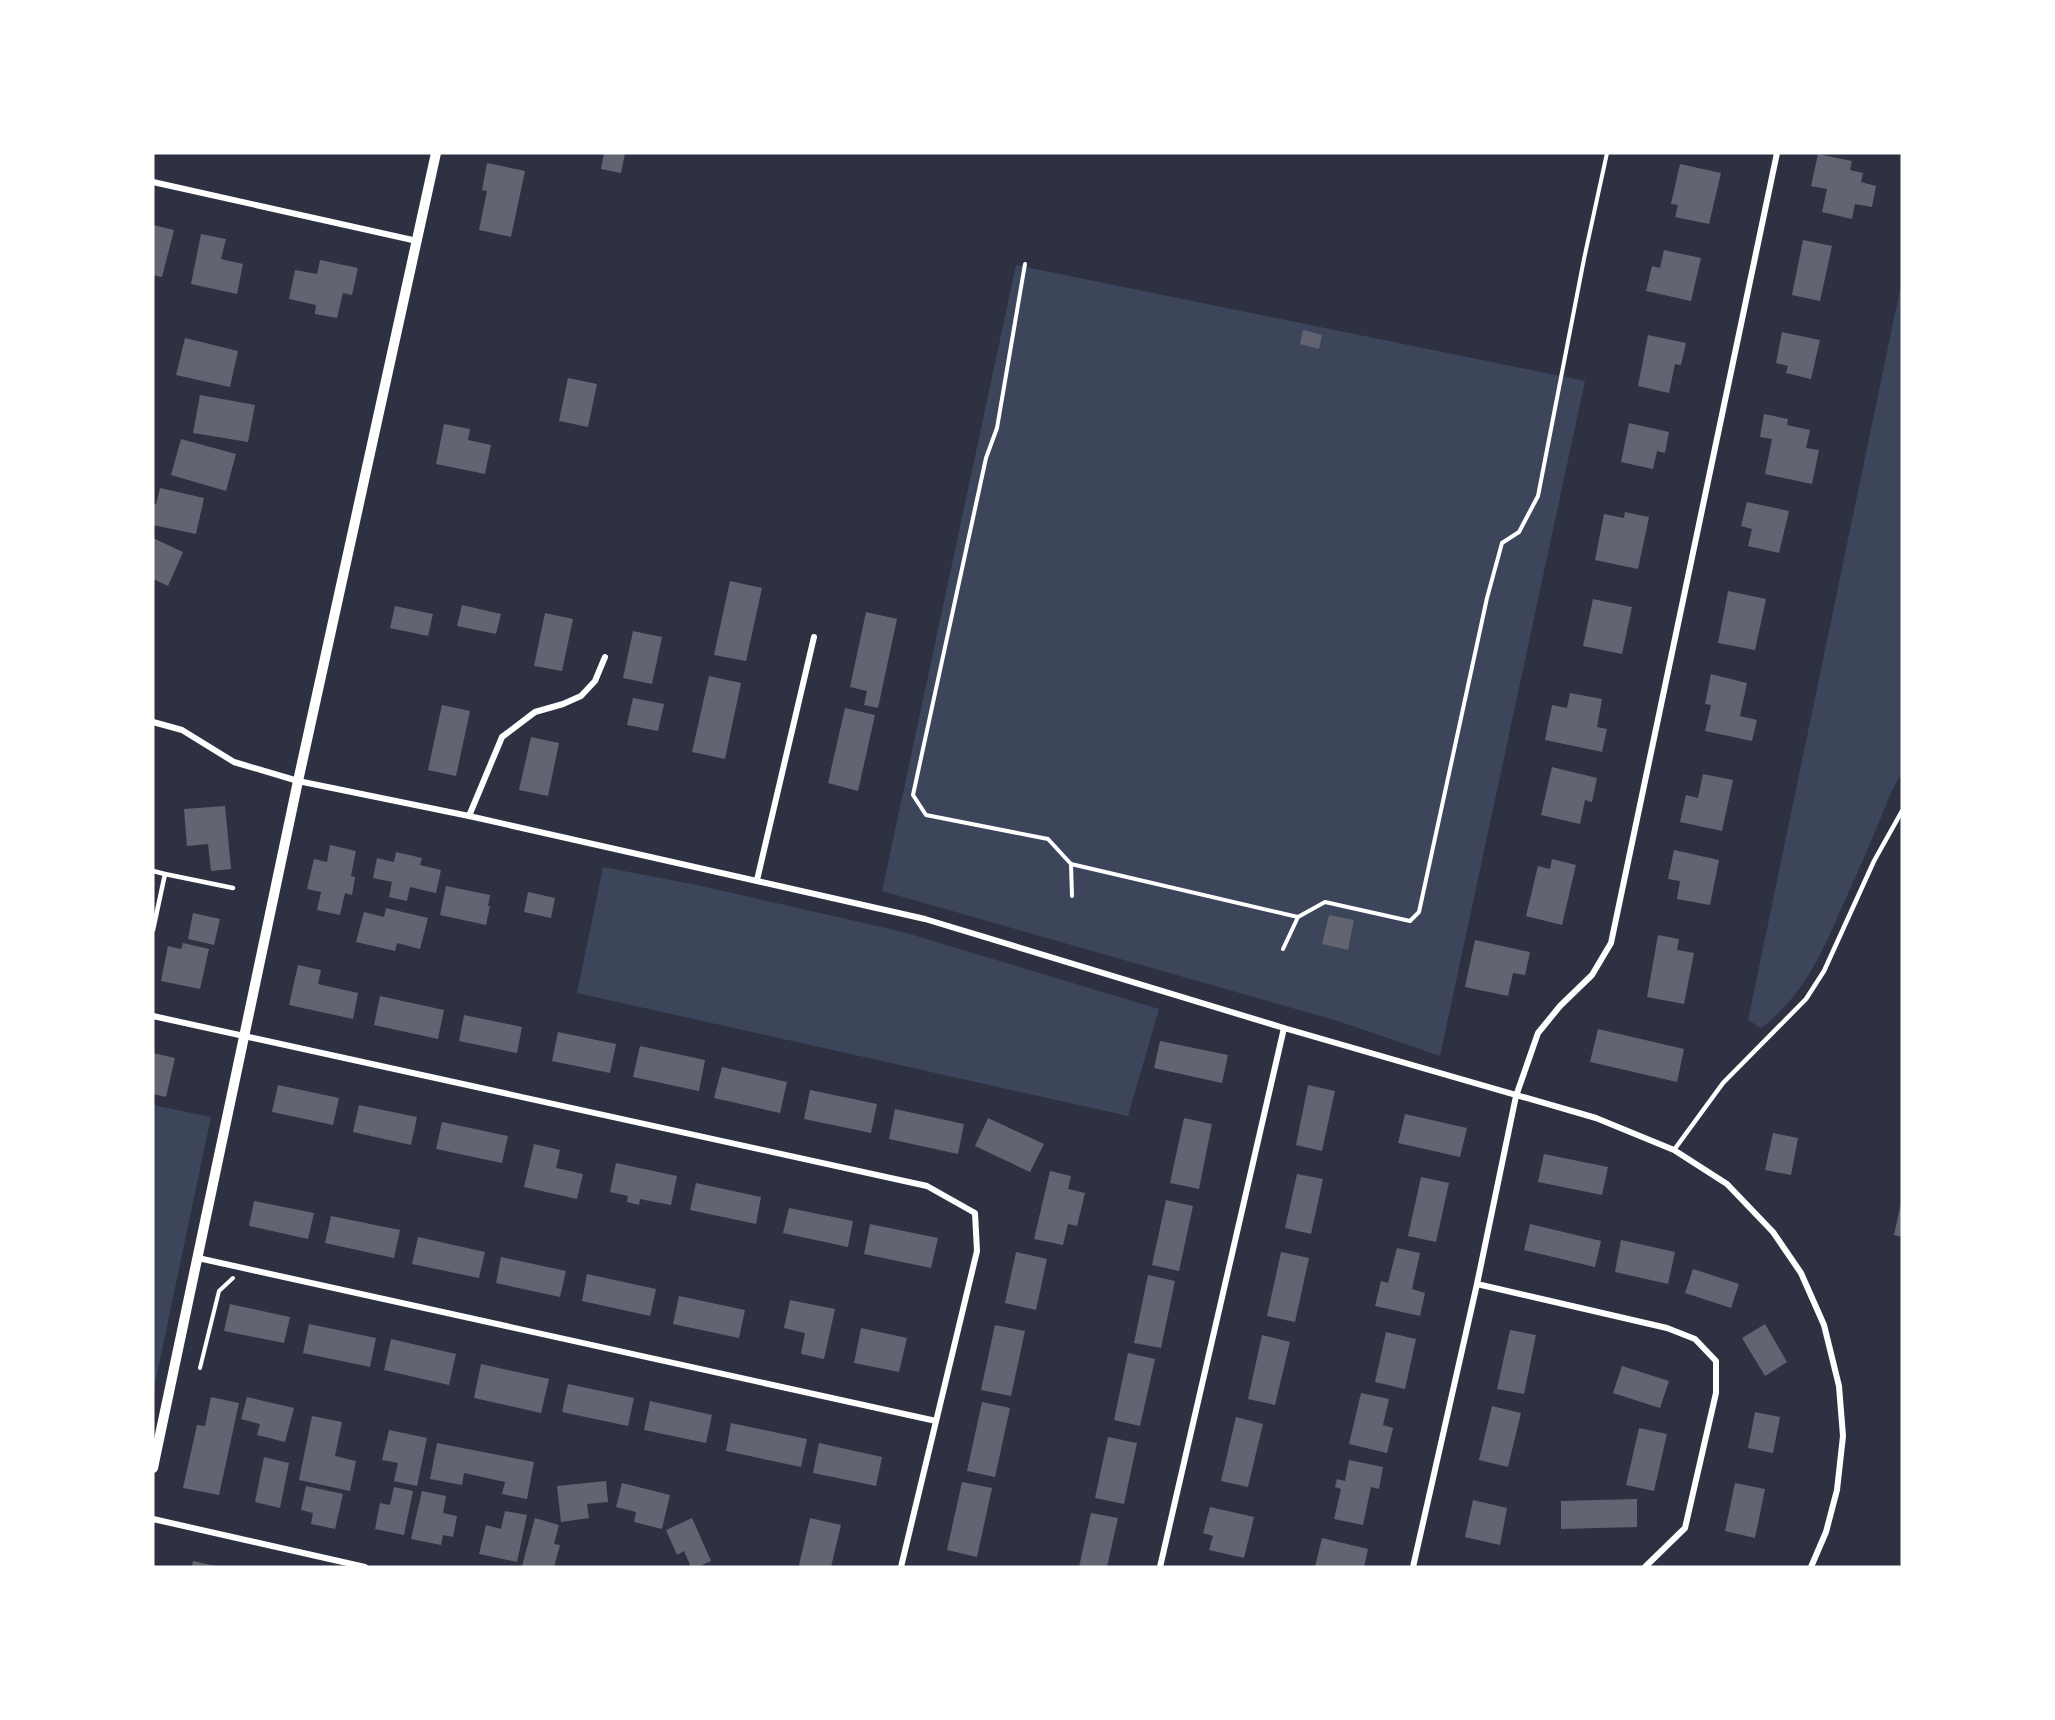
<svg xmlns="http://www.w3.org/2000/svg" width="2055" height="1720" font-family="'Nunito Sans',sans-serif">
<style>
.green{fill:#3c4559}
.building{fill:#626471}
.lines{fill:none;stroke-linecap:round;stroke-linejoin:round}
.path{stroke:#fff;stroke-width:4}
.service{stroke:#fff;stroke-width:4.5}
.minor{stroke:#fff;stroke-width:6}
.tertiary{stroke:#fff;stroke-width:10}
</style>
<rect width="100%" height="100%" fill="#2d3142"/>
<path class="green" d="M1016 265 1585 381 1440 1056 1341 1022 882 891Z
M1902 280V773C1890 792 1886 806 1877 827 1866 854 1854 880 1842 907 1822 953 1802 998 1761 1028L1748 1020Z
M603 867 697 885 903 932 1159 1009 1128 1116 577 993Z
M153 1105 211 1117 153 1393Z"/>
<path class="building" d="M604 153H625L621 173 601 169Z
M1818 154 1852 161 1850 170 1863 173 1861 182 1876 186 1872 207 1855 204 1852 219 1822 212 1827 189 1811 186Z
M487 163 525 171 511 237 479 230 487 191 482 190Z
M1680 164 1721 173 1709 224 1675 217 1678 205 1671 204Z
M153 225 174 230 162 277 153 275Z
M201 234 226 239 221 259 243 264 237 294 191 284Z
M1803 240 1832 246 1820 301 1792 295Z
M1664 250 1701 258 1691 301 1646 291 1652 266 1660 268Z
M320 260 358 268 352 295 343 293 337 318 315 314 316 305 289 299 295 270 317 274Z
M1303 330 1322 335 1319 349 1300 344Z
M1782 332 1820 340 1811 379 1786 373 1788 366 1776 363Z
M1648 335 1686 343 1681 365 1675 364 1669 393 1638 386Z
M185 338 238 351 230 387 176 375Z
M568 378 597 384 588 427 559 421Z
M200 395 255 405 248 442 193 433Z
M1764 414 1788 419 1787 425 1810 430 1806 448 1819 450 1812 484 1765 474 1772 439 1760 437Z
M1629 423 1669 432 1665 453 1657 451 1653 469 1621 462Z
M444 424 470 429 468 440 491 445 485 474 436 464Z
M181 439 236 454 226 491 171 475Z
M160 488 204 498 196 534 153 525V504H156Z
M1747 502 1789 511 1779 553 1748 546 1752 529 1741 526Z
M1625 512 1649 517 1638 569 1595 560 1604 514 1624 518Z
M153 538 183 552 168 586 153 579Z
M730 581 762 588 746 661 714 655Z
M1728 591 1766 599 1755 650 1718 643Z
M1593 599 1632 607 1622 654 1583 646Z
M462 605 501 614 496 634 457 626Z
M395 606 433 614 428 636 390 628Z
M866 612 897 619 878 708 864 705 867 691 850 687Z
M545 613 573 619 562 671 534 666Z
M633 631 662 637 652 684 623 678Z
M1711 674 1747 683 1740 716 1757 720 1752 741 1705 731 1711 705 1705 704Z
M709 676 741 683 725 759 692 752Z
M1570 693 1602 699 1597 727 1607 729 1602 752 1545 740 1552 705 1567 708Z
M633 698 664 704 658 731 627 725Z
M442 705 470 711 456 776 428 770Z
M845 708 875 715 858 791 828 783Z
M531 737 559 743 548 796 519 790Z
M1552 767 1597 778 1592 802 1585 800 1580 824 1541 815Z
M1703 774 1733 780 1722 831 1680 822 1686 795 1698 798Z
M225 806 231 869 211 871 208 844 187 846 184 809Z
M330 845 356 851 351 876 355 877 352 895 345 893 340 915 317 910 321 892 307 889 314 859 327 862Z
M1674 850 1719 860 1710 905 1677 899 1680 881 1668 879Z
M396 852 422 858 420 865 441 870 436 893 410 887 407 901 389 897 392 882 373 878 377 858 394 862Z
M1552 859 1576 865 1562 925 1526 916 1538 866 1550 869Z
M446 886 490 895 488 906H490L486 925 440 915Z
M528 892 555 898 551 918 524 912Z
M386 908 428 918 420 949 397 943 395 951 356 942 364 912 384 917Z
M193 913 220 919 214 945 188 939Z
M1329 915 1354 920 1348 950 1322 944Z
M1658 935 1679 939 1677 950 1694 953 1684 1004 1647 997Z
M1475 940 1530 952 1525 975 1513 973 1508 996 1465 987Z
M183 943 209 949 200 989 161 981 168 946 181 949Z
M298 965 321 970 318 984 358 993 353 1019 289 1005Z
M380 996 444 1010 438 1039 374 1025Z
M464 1015 522 1027 517 1053 459 1041Z
M1598 1029 1684 1049 1677 1082 1590 1062Z
M558 1032 616 1044 610 1073 552 1061Z
M1160 1041 1228 1055 1222 1083 1154 1068Z
M640 1046 705 1060 699 1091 633 1077Z
M153 1053 175 1058 166 1097 153 1094Z
M722 1067 787 1082 780 1113 714 1098Z
M278 1085 339 1098 333 1125 272 1112Z
M1308 1085 1335 1091 1322 1151 1296 1145Z
M810 1090 877 1104 871 1133 804 1119Z
M359 1105 417 1117 411 1145 353 1132Z
M895 1109 964 1124 958 1154 889 1139Z
M1405 1114 1467 1128 1460 1157 1398 1143Z
M988 1118 1044 1144 1030 1172 975 1146Z
M1184 1118 1212 1124 1199 1189 1170 1183Z
M442 1122 508 1136 502 1163 436 1149Z
M1773 1133 1798 1138 1791 1175 1765 1170Z
M534 1144 560 1150 556 1168 583 1174 577 1199 524 1187Z
M1544 1154 1608 1167 1602 1195 1538 1182Z
M616 1163 677 1176 671 1205 640 1199 639 1205 627 1202 628 1196 610 1192Z
M1050 1171 1071 1176 1068 1189 1085 1193 1077 1226 1068 1224 1063 1245 1034 1239Z
M1297 1174 1323 1179 1311 1234 1285 1228Z
M1421 1177 1449 1183 1436 1242 1408 1236Z
M696 1183 761 1197 756 1224 690 1210Z
M1166 1200 1193 1206 1179 1271 1152 1265Z
M254 1201 314 1213 308 1239 249 1226Z
M1901 1203H1902V1237L1894 1235Z
M789 1208 853 1221 848 1247 783 1233Z
M331 1216 400 1230 394 1258 325 1243Z
M870 1224 938 1238 931 1268 864 1254Z
M1530 1224 1601 1241 1595 1267 1524 1250Z
M418 1237 485 1252 479 1278 412 1264Z
M1621 1240 1675 1252 1668 1284 1615 1272Z
M1397 1248 1420 1253 1412 1289 1425 1293 1420 1316 1375 1306 1381 1281 1388 1283Z
M1016 1252 1047 1259 1036 1310 1005 1303Z
M1281 1252 1309 1258 1295 1322 1267 1316Z
M501 1257 566 1271 560 1297 496 1283Z
M1693 1269 1739 1284 1731 1308 1685 1293Z
M587 1274 656 1289 650 1316 582 1301Z
M1148 1275 1175 1281 1161 1348 1134 1343Z
M679 1296 745 1310 739 1338 673 1324Z
M790 1300 835 1309 824 1359 801 1354 805 1333 784 1328Z
M230 1304 290 1317 284 1343 224 1331Z
M309 1324 376 1338 370 1367 303 1353Z
M1765 1324 1787 1362 1765 1376 1742 1338Z
M995 1325 1025 1331 1011 1396 981 1390Z
M861 1328 907 1338 899 1372 854 1363Z
M1510 1330 1536 1335 1524 1394 1497 1389Z
M1386 1332 1416 1339 1405 1389 1375 1382Z
M1262 1335 1290 1342 1275 1405 1248 1399Z
M391 1339 456 1354 449 1385 384 1370Z
M1128 1353 1155 1359 1140 1426 1114 1420Z
M481 1364 549 1379 541 1413 474 1398Z
M1622 1366 1669 1381 1660 1408 1613 1393Z
M568 1384 634 1398 628 1426 562 1412Z
M1361 1393 1389 1399 1383 1425 1393 1428 1387 1453 1349 1444Z
M211 1397 239 1403 219 1495 183 1488 197 1425 205 1426Z
M247 1397 294 1408 285 1442 257 1435 260 1424 241 1419Z
M650 1401 712 1415 706 1443 644 1430Z
M982 1402 1010 1408 995 1477 967 1471Z
M1492 1406 1521 1413 1508 1467 1479 1460Z
M1755 1412 1780 1417 1773 1453 1748 1448Z
M312 1416 342 1422 335 1456 356 1461 350 1491 299 1480Z
M1236 1417 1263 1424 1248 1487 1221 1481Z
M731 1423 807 1439 801 1467 726 1451Z
M1639 1428 1667 1434 1654 1491 1626 1485Z
M389 1430 427 1438 417 1486 394 1481 398 1463 382 1460Z
M1108 1437 1137 1443 1124 1504 1095 1498Z
M437 1443 534 1462 527 1499 502 1494 505 1482 464 1473 462 1485 430 1479Z
M819 1443 882 1457 876 1486 813 1473Z
M264 1457 289 1463 280 1508 255 1502Z
M1349 1460 1383 1467 1379 1489 1371 1487 1363 1525 1334 1519 1341 1489 1335 1487 1337 1479 1345 1481Z
M606 1481 608 1502 587 1504 589 1518 561 1522 557 1486Z
M962 1482 992 1488 977 1557 947 1550Z
M622 1483 670 1495 662 1529 634 1522 636 1512 616 1507Z
M1735 1483 1765 1489 1755 1538 1725 1531Z
M306 1486 343 1494 335 1529 311 1524 313 1513 301 1510Z
M394 1487 413 1491 404 1535 375 1529 380 1503 390 1505Z
M422 1491 446 1496 443 1513 457 1516 453 1537 443 1535 441 1545 411 1539Z
M1637 1499V1527L1561 1529V1501Z
M1473 1500 1507 1508 1500 1545 1465 1537Z
M1210 1507 1254 1517 1244 1558 1209 1550 1213 1536 1203 1533Z
M505 1511 527 1515 517 1562 479 1554 486 1525 501 1529Z
M1091 1513 1118 1518 1107 1567H1079Z
M535 1518 559 1525 554 1544 560 1545 554 1567 522 1566Z
M692 1518 711 1561 698 1567H691L684 1551 677 1555 666 1530Z
M810 1518 841 1525 831 1567H804L799 1565Z
M1322 1538 1368 1549 1364 1567H1315Z
M193 1561 215 1566 214 1567H192Z"/>
<g class="lines">
<path class="path" d="M1025 264 997 428 986 458 913 795 926 815 1048 839 1071 864 1298 917 1325 902 1410 921 1419 912 1487 598 1502 543 1519 532 1538 496 1584 259 1607 153
M1071 864 1072 896
M1283 949 1298 917
M200 1368 219 1291 233 1278"/>
<path class="service" d="M153 871 165 874
M153 930 165 874 233 888
M1674 1150 1723 1083 1806 999 1824 971 1874 861 1902 811"/>
<path class="minor" d="M153 182 417 241
M153 722 182 730 234 762 298 781 469 816 925 919 1284 1028 1596 1118 1674 1150 1727 1184 1773 1232 1801 1273 1824 1325 1839 1386 1843 1436 1837 1490 1826 1532 1811 1567
M469 816 502 737 535 712 563 704 581 696 595 681 605 657
M757 880 814 637
M153 1016 927 1186 975 1213 977 1251 901 1567
M198 1258 936 1421
M1477 1284 1667 1328 1695 1339 1716 1361V1393L1685 1528 1645 1567
M153 1519 365 1567
M1160 1567 1284 1028
M1413 1567 1477 1284 1516 1096 1538 1033 1560 1006 1592 975 1611 943 1777 153"/>
<path class="tertiary" d="M153 1468 298 781 436 153"/>
</g>
<rect width="2055" height="1720" fill="none" stroke="#ffffff" stroke-width="309"/>
</svg>
